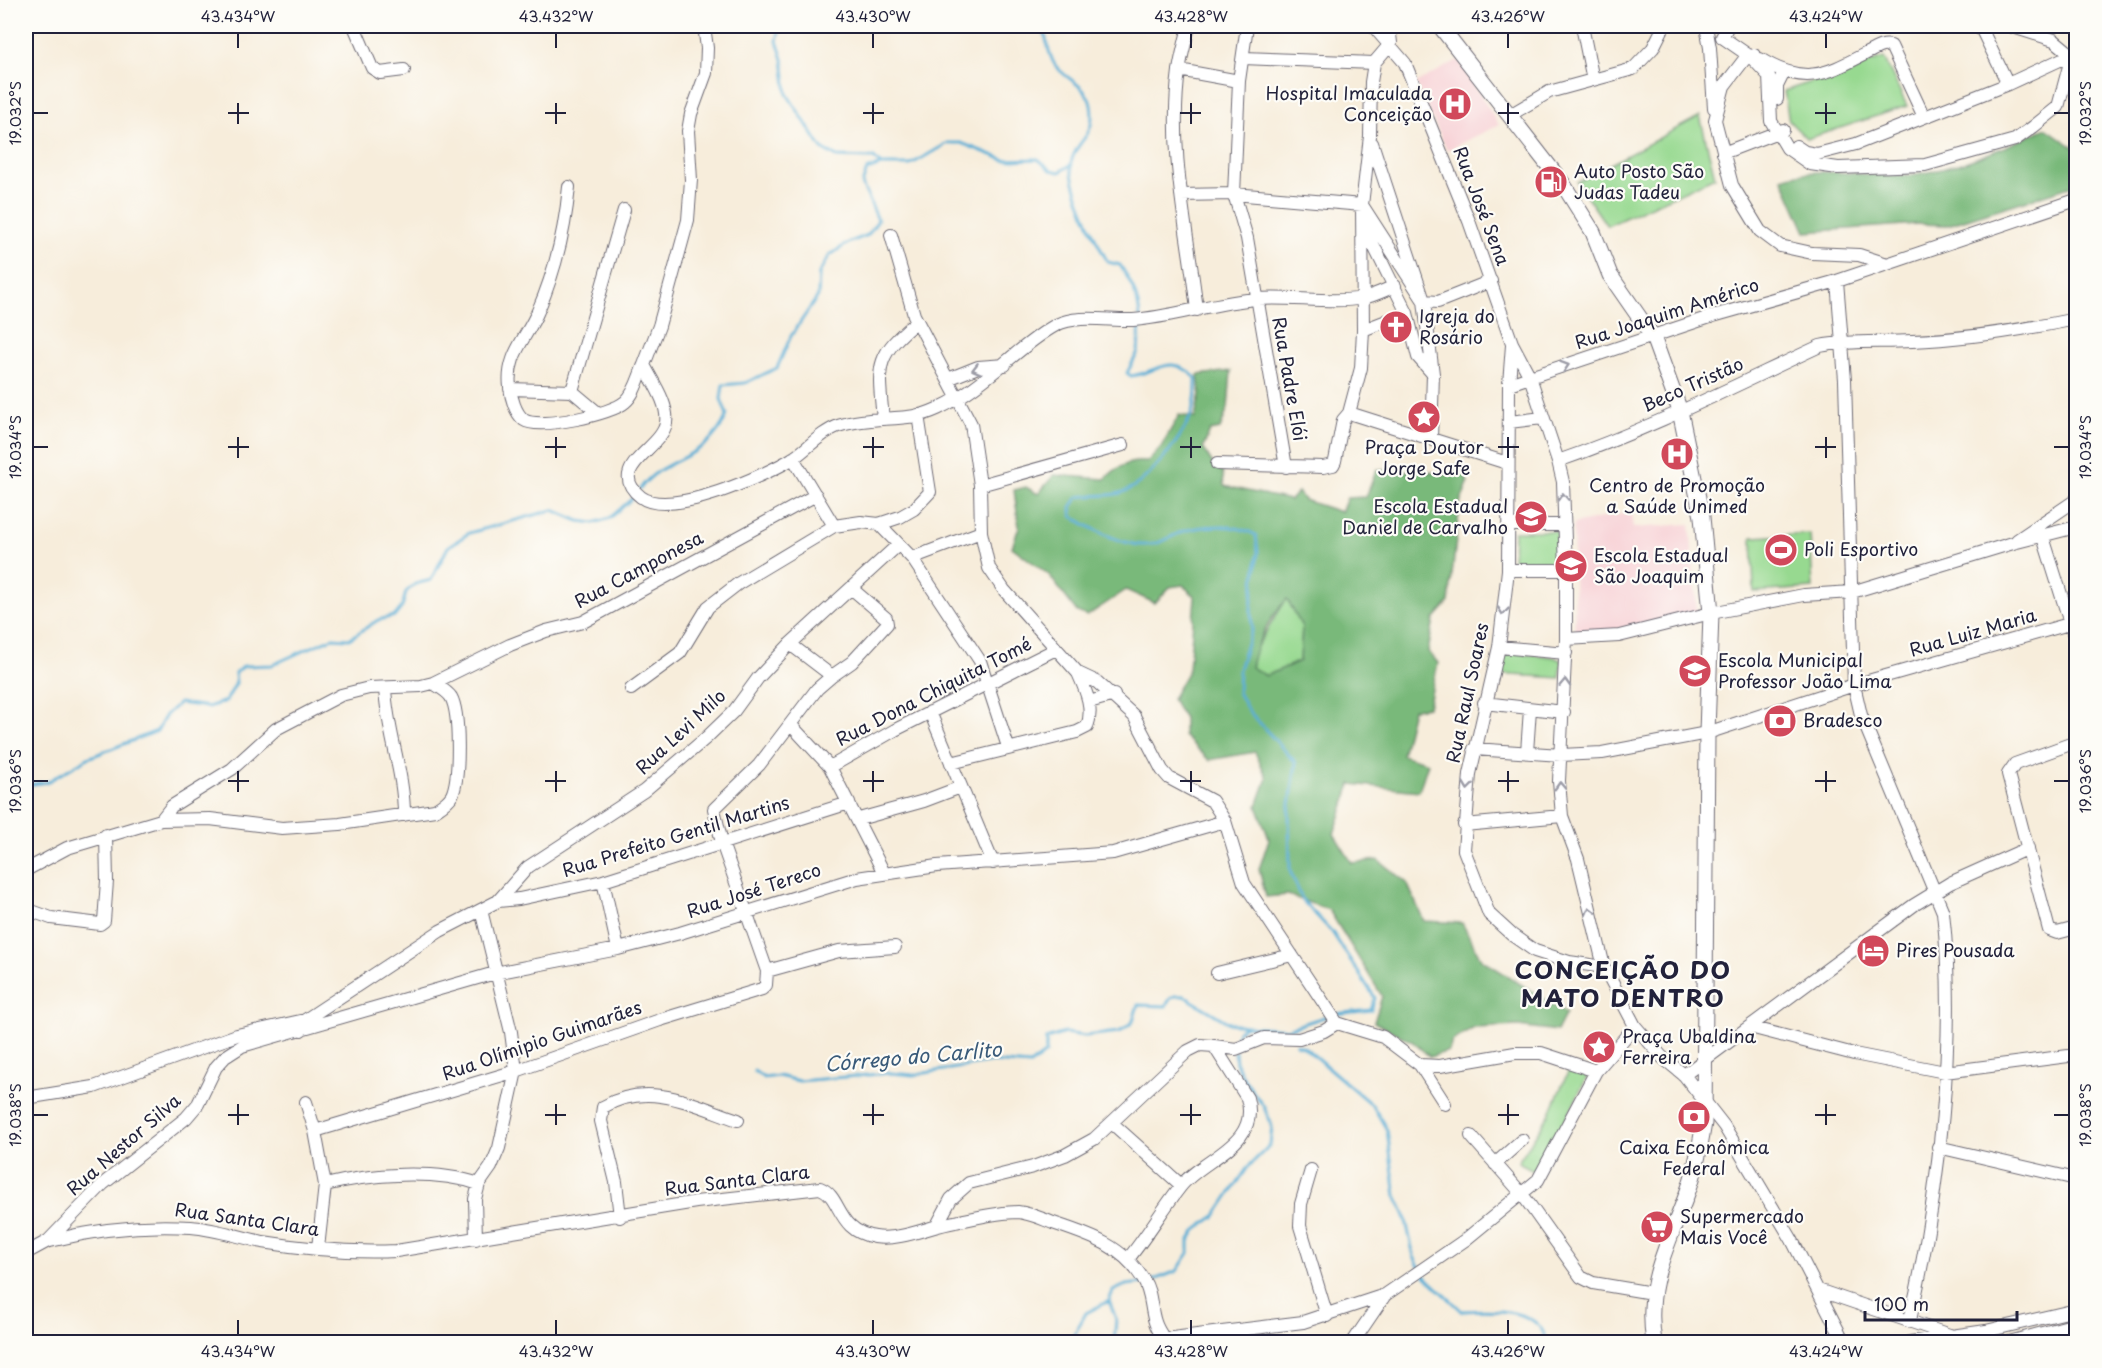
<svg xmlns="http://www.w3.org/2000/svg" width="2102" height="1368" font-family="'Playpen Sans',sans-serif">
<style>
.built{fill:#f7cfd4}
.green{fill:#97d990;stroke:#5c7e66;stroke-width:1.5}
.forest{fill:#79b97a;stroke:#4e6e5a;stroke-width:1.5;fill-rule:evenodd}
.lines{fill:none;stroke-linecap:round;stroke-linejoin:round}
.stream{stroke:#5bafd6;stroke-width:3}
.minor-casing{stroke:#6d6973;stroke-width:14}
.major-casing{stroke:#6d6973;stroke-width:17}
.minor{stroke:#fff;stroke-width:12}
.major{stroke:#fff;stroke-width:15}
.oneway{stroke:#9c9ca7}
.ticks{fill:none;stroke:#22223b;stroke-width:2}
.labels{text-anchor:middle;stroke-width:4.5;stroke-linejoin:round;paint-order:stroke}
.poi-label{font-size:18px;fill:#22223b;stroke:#fdfcf7;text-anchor:start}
.street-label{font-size:18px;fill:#22223b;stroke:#fdfcf7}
.water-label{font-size:20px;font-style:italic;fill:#395a79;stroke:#fdfcf7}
.district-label{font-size:24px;font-weight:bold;letter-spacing:1.5px;fill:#22223b;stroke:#fdfcf7}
.neatline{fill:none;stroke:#22223b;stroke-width:2}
.ticks-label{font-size:15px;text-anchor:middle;fill:#22223b}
</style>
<rect width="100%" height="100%" fill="#fdfcf7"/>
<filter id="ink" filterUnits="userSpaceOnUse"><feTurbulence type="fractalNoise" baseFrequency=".0167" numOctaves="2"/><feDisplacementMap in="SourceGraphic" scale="12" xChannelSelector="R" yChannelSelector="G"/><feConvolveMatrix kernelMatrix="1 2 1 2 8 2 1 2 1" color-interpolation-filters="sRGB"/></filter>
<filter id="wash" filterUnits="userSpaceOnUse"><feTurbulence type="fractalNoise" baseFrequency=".008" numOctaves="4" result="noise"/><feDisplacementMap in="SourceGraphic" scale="24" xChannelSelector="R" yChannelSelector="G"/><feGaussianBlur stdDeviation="1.35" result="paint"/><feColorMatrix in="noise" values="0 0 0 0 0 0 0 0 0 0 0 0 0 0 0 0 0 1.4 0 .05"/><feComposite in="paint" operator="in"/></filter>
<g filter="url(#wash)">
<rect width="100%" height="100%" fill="#f7eddb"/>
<path class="built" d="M1458 60 1499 125 1447 150 1416 83Z
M1631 512 1633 528 1690 524 1697 612 1606 633 1575 634 1573 524Z"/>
<path class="green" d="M1884 58 1907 106 1807 139 1789 121 1784 91Z
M1700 116 1715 177 1607 226 1577 182Z
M1514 531H1558L1559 564 1513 563Z
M1810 534 1813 588 1754 592 1752 537Z
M1287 598 1302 627 1300 661 1266 676 1251 667 1254 651Z
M1504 651 1554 657 1562 661 1560 678 1498 674Z
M1569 1070 1588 1075 1565 1121 1535 1171 1518 1162 1549 1115Z"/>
<path class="forest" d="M2046 128 2076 149V185L1948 225 1918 224 1806 232 1782 178C1822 164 1869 179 1911 175 1958 169 2004 148 2046 128Z
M1231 371 1228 408 1220 429 1210 431 1203 448 1215 467 1222 468 1224 486 1290 500 1298 492 1304 500 1341 512 1347 498 1366 497 1377 469 1399 473 1415 469 1446 475 1456 465 1464 470 1468 483 1460 504 1449 602 1434 619 1428 651 1438 663 1428 707 1413 709 1402 755 1428 763 1419 791 1351 784 1334 834 1352 863 1378 860 1407 883 1424 921 1462 923 1481 959 1566 1013 1557 1031 1518 1026 1474 1028 1452 1041 1449 1051 1430 1057 1413 1042 1374 1022 1382 996 1329 910 1288 895 1266 897 1259 869 1269 839 1257 806 1267 778 1255 752 1209 760 1184 736V718L1172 699 1189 669 1195 597 1183 585 1170 587 1155 603 1126 590 1087 616 1077 612 1049 575 1012 547 1019 527 1014 490 1026 487 1038 494 1054 475 1105 479C1117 466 1130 460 1147 462L1161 447 1179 415 1195 418 1200 394 1198 375ZM1287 599 1302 627 1300 661 1266 676 1251 667C1256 642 1270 618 1287 599Z"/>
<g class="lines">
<path class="stream" d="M786 26 779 32 777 41 783 59 787 94 822 149 837 157 874 158 881 165
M1043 26C1046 37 1048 55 1055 65 1065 79 1087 85 1091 105 1096 137 1080 136 1072 159 1066 178 1097 244 1108 262L1120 265C1131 282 1138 296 1140 317
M1140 323 1138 352 1127 373 1131 376C1160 372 1169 352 1196 378 1196 391 1196 403 1191 415 1182 438 1145 487 1120 493 1107 497 1092 494 1078 497L1071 507 1072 516C1089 528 1124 546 1145 545 1160 545 1171 536 1184 531 1207 524 1236 524 1256 535L1258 552 1251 608 1252 628 1239 669 1238 692 1247 709 1296 763 1289 811 1290 871 1303 901 1332 932 1375 998 1371 1010 1334 1014
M640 489C665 454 706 463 727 415L721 399 723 385 745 383 777 368 791 336 818 296 819 273 830 255 850 242 868 235 878 220 862 184 867 170 881 165H910L948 143H961L1005 160 1038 159 1051 170 1060 172 1072 164
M26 785 47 782 88 758 157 731 166 715 179 703 208 707 226 701 236 683 235 673 244 666 272 665 332 638 349 639 378 620 395 616 402 607 406 592 415 584 431 580 448 547 469 533 553 510 579 521 594 523 610 518 636 495
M1296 1044 1304 1047 1373 1106 1387 1130 1396 1196 1405 1216 1414 1257 1420 1268
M1235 1045 1238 1031 1246 1026 1287 1029 1327 1016
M754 1071 764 1078 778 1076 799 1081 891 1073 913 1075 993 1062 1030 1065 1046 1053V1039L1065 1033 1085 1036 1119 1032 1132 1023 1138 1005 1166 1006C1171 996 1173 995 1184 996L1229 1023 1245 1026
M1423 1274 1462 1311C1488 1309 1542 1307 1546 1342
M1149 1282 1177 1271 1189 1253V1241L1196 1230 1215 1216 1248 1167 1270 1145 1272 1127 1264 1107 1244 1079 1236 1063 1235 1052
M1070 1342 1086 1313 1109 1301
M1114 1342 1116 1319 1109 1301 1113 1291 1126 1285 1143 1283"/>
</g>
</g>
<g filter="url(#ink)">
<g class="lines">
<defs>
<path id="minor" d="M354 26 372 68 380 73 404 70
M704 26 707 48 706 73 691 114 688 131 691 180 688 220 659 326 644 365C652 381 669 404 666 423 662 449 604 468 641 497 670 519 767 475 795 457 809 447 822 432 838 426 862 418 890 420 915 416 929 414 947 405 959 397 993 377 1023 343 1056 325 1077 314 1109 321 1133 320 1174 317 1215 302 1257 299 1289 296 1332 304 1363 298 1373 296 1385 290 1395 286
M1189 26C1186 40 1181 56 1179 71 1168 150 1188 231 1197 310
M1247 26 1239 81 1234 194 1247 238 1286 467
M1373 26 1405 63 1469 221 1512 343 1530 377 1558 461 1563 482 1566 570V639L1559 781 1562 816 1578 859 1604 967 1635 1026 1662 1057 1684 1075 1724 1126 1792 1240 1844 1342
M1582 26 1593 80
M1706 26 1710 48 1714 108
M1728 26 1722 37 1751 57 1769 76 1771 121 1787 148 1810 164 1838 168 1925 165 2015 140 2033 127 2058 107 2072 55 2054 40 2010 26
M1980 26 2008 84
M1754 55 1744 60 1724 86 1715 120 1732 185 1760 231 1780 246 1812 253 1859 255 1884 263
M1243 58 1374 63
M1760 59C1806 87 1826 74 1869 52 1877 48 1883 44 1891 46L1924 117
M1179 70 1239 81
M1777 99V86L1784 72
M1510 115 1549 92 1633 69 1653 48 1664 26
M1372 143 1424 301 1433 374 1431 439
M1796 146 1805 152 1817 154 1856 144 2008 84 2075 53
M1723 153 1783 130
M569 187C565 230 555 272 538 311 527 338 506 355 510 387 511 397 515 413 524 420 539 430 612 414 625 402 635 394 639 376 644 365
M1181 195 1234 194 1362 205 1424 301 1438 302 1491 281
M1363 224 1407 313 1418 357 1433 374
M891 235 914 315 971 424 980 485 981 532 989 568 1004 590 1078 673 1097 682 1134 716 1162 770 1169 778 1212 801 1225 821 1244 883 1337 1023 1383 1037 1420 1065 1440 1066 1515 1053H1541L1596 1071
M1837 281 1845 380 1854 685 1861 715 1943 912C1957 1037 1939 1197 1910 1320
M1363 330 1407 313
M1512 345 1509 384 1508 570 1499 647 1470 774 1464 850 1489 914 1512 935 1535 951 1569 962 1604 967
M948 379 978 367 1005 365
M1509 384 1713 316 1837 281 2076 200
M510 389 572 391 597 412
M572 391 624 210
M1349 413 1507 463
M883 419C878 366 874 357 917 321
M1509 422 1543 418
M793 458 834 526
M1558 461C1648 430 1734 386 1820 346 1851 340 1881 343 1912 341 1968 339 2022 330 2076 319
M1217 464 1323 467 1333 465 1335 461 1343 420 1349 413 1361 368 1363 330 1362 205 1370 136 1371 82 1374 63 1391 43 1389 26
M980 485 1123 445
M879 524 912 558 980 661 1008 747
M1508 525H1565
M2043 537 2076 642
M2017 540 2076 500
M912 558 981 532
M1508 570H1566
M1566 639 1619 636 1711 613 1804 595 1852 592 2013 543 2076 527
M1499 647 1566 653
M832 676 852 662 887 624 886 618 851 588
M385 688C387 732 404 772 404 815
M631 689 680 653 708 607 739 583 834 526 861 522 879 524 900 517 914 509 930 492 918 415
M1089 702 1114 695
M1484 703 1564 712
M930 712 993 863
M791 725 830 767 884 873
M2076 742 2015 764 2008 774 2049 930 2057 933 2076 928
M1474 749 1561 755 1602 753 1707 733 1854 685 2076 622
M1527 752 1530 709
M951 763 1077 732 1087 727C1094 708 1086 691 1078 673
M830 767 895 730 1056 649
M859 819 924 801 961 787
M161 820 172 806 232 769 276 729 341 695 369 688 421 686 433 683 510 645 546 631 583 622 816 495
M1464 825 1562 816
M26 870 67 848 161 820 210 819 282 828 340 824 435 810C441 806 448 802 452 795 460 778 460 713 451 697 447 691 439 687 433 683
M603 881 618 949
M498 901 528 867 644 791 706 738 734 711 758 678 790 644 898 545
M26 909 51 918 100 924 104 921 107 881 106 835
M767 971 839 951 895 947
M1217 973 1292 955
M1750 1027 1854 1054 1945 1072 2076 1055
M301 1030 305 1020 440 931 498 901 519 899 603 881 849 803
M1214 1046 1236 1049 1264 1038 1299 1039 1324 1031 1337 1023
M1420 1065 1445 1104
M1684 1075 1914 905 1950 883 2028 848
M26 1098 94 1087 237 1035 305 1020
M306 1102 315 1131
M1113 1124 1181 1185
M1471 1136 1522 1194 1581 1277 1593 1283 1652 1293
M1938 1147 2076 1179
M1495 1164 1522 1140
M1311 1170 1301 1204 1300 1226 1327 1316
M325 1185C370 1174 434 1169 479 1184
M620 1217 616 1182 601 1121 603 1107C649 1080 694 1105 738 1120
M937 1225 951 1199 969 1183 1033 1167 1065 1155 1094 1139 1188 1051 1200 1045 1214 1046 1247 1098C1261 1145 1202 1158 1180 1187 1162 1210 1147 1236 1128 1259
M476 1239 475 1199 479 1184 491 1167 499 1148 516 1071 511 1032 481 910
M50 1241C97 1229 142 1224 191 1227 216 1229 239 1237 263 1242 306 1249 352 1253 396 1251L696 1202 820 1188C842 1196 836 1231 875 1237 901 1241 930 1226 955 1222 975 1218 998 1212 1018 1212 1029 1213 1043 1219 1053 1223 1089 1235 1122 1245 1143 1279 1152 1293 1150 1307 1155 1322 1157 1329 1162 1336 1166 1342
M318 1248 325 1185 315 1131 516 1071 660 1020 762 989 766 985 767 971 722 843 714 809 759 765 817 689 832 676 790 644
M26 1253 48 1241 103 1184 186 1118 198 1104 216 1067 225 1057 242 1046 495 973 618 949 680 933 857 878 937 866 1113 853 1225 821
M1818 1290 1970 1342
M1164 1339 1303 1322 1385 1295 1465 1240 1538 1180 1596 1071 1635 1026
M1353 1342 1385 1295
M1910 1342 1986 1331 2076 1310
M2009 1342 2076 1324"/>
<path id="major" d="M1440 26 1563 184 1593 232 1610 275 1653 337 1680 411 1702 517 1711 613 1707 733 1704 1123C1700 1146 1696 1169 1688 1191 1669 1244 1644 1283 1654 1342"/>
</defs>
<use href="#minor" class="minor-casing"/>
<use href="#major" class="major-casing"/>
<use href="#minor" class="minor"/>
<use href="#major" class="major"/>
</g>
<defs><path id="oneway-chevron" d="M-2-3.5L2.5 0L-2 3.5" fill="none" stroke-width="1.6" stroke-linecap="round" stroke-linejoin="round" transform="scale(1.5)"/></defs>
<g class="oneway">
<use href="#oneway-chevron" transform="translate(1565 366) rotate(-18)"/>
<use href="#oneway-chevron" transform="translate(976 369) rotate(166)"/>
<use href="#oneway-chevron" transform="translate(1563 497) rotate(-93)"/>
<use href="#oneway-chevron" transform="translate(1503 611) rotate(96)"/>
<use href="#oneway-chevron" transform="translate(1565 683) rotate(-88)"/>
<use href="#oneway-chevron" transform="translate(1468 786) rotate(97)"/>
<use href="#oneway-chevron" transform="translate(1560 786) rotate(-92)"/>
<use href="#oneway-chevron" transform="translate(1590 911) rotate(-104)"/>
</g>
</g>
<path class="ticks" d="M238 33V48M556 33V48M873 33V48M1191 33V48M1508 33V48M1826 33V48M238 103V124M556 103V124M873 103V124M1191 103V124M1508 103V124M1826 103V124M33 113H48M228 113H249M545 113H566M863 113H884M1180 113H1201M1498 113H1519M1815 113H1836M2054 113H2069M238 437V458M556 437V458M873 437V458M1191 437V458M1508 437V458M1826 437V458M33 447H48M228 447H249M545 447H566M863 447H884M1180 447H1201M1498 447H1519M1815 447H1836M2054 447H2069M238 771V792M556 771V792M873 771V792M1191 771V792M1508 771V792M1826 771V792M33 781H48M228 781H249M545 781H566M863 781H884M1180 781H1201M1498 781H1519M1815 781H1836M2054 781H2069M238 1104V1125M556 1104V1125M873 1104V1125M1191 1104V1125M1508 1104V1125M1826 1104V1125M33 1115H48M228 1115H249M545 1115H566M863 1115H884M1180 1115H1201M1498 1115H1519M1815 1115H1836M2054 1115H2069M238 1320V1335M556 1320V1335M873 1320V1335M1191 1320V1335M1508 1320V1335M1826 1320V1335"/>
<defs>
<symbol id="hospital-disc" viewBox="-11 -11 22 22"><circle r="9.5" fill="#d1495b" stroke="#fdfcf7"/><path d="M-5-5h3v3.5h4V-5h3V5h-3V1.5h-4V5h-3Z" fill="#fff"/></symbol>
<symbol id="fuel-disc" viewBox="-11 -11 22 22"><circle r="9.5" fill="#d1495b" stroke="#fdfcf7"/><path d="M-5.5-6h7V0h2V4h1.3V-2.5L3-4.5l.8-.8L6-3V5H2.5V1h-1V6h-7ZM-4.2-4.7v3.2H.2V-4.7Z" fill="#fff"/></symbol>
<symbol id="church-disc" viewBox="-11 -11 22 22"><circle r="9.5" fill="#d1495b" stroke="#fdfcf7"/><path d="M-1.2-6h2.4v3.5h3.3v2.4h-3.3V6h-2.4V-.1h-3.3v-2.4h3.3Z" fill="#fff"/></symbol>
<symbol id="sight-disc" viewBox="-11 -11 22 22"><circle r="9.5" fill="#d1495b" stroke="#fdfcf7"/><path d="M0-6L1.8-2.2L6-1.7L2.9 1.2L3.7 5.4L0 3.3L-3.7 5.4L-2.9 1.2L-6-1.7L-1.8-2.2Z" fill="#fff"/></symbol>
<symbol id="school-disc" viewBox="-11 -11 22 22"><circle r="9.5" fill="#d1495b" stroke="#fdfcf7"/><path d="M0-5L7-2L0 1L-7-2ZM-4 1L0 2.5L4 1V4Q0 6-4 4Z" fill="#fff"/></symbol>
<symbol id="stadium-disc" viewBox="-11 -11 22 22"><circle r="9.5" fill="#d1495b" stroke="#fdfcf7"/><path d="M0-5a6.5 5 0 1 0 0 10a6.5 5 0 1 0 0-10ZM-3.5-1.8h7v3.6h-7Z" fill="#fff"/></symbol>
<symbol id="bank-disc" viewBox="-11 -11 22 22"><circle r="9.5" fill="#d1495b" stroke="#fdfcf7"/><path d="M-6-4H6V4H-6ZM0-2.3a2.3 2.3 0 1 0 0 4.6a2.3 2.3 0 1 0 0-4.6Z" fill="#fff"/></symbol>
<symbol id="hotel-disc" viewBox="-11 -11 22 22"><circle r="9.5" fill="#d1495b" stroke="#fdfcf7"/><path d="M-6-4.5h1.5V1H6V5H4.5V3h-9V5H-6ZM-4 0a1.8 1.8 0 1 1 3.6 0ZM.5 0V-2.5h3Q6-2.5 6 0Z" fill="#fff"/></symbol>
<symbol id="supermarket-disc" viewBox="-11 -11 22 22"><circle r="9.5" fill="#d1495b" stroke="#fdfcf7"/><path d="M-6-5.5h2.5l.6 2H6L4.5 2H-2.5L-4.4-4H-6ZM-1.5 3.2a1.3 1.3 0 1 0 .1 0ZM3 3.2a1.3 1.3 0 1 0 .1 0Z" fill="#fff"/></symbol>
</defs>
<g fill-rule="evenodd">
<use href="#hospital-disc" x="1436" y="85" width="38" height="38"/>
<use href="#fuel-disc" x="1532" y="163" width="38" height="38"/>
<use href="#church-disc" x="1377" y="308" width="38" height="38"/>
<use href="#sight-disc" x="1405" y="398" width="38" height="38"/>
<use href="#hospital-disc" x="1658" y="435" width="38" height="38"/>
<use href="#school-disc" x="1512" y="498" width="38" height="38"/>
<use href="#stadium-disc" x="1762" y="531" width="38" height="38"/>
<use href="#school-disc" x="1552" y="547" width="38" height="38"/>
<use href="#school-disc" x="1676" y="652" width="38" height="38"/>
<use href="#bank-disc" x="1761" y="702" width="38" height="38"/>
<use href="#hotel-disc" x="1854" y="932" width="38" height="38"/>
<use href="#sight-disc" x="1580" y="1028" width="38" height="38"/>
<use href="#bank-disc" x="1675" y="1098" width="38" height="38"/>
<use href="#supermarket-disc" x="1638" y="1208" width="38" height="38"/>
</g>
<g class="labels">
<g class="poi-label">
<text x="1432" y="100" text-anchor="end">Hospital Imaculada<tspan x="1432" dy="21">Conceição</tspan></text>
<text x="1574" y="178">Auto Posto São<tspan x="1574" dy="21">Judas Tadeu</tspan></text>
<text x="1419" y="323">Igreja do<tspan x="1419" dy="21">Rosário</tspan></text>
<text x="1424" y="454" text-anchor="middle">Praça Doutor<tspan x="1424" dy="21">Jorge Safe</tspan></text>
<text x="1677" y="492" text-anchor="middle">Centro de Promoção<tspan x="1677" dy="21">a Saúde Unimed</tspan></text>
<text x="1508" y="513" text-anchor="end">Escola Estadual<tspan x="1508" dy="21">Daniel de Carvalho</tspan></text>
<text x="1804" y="556">Poli Esportivo</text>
<text x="1594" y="562">Escola Estadual<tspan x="1594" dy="21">São Joaquim</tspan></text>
<text x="1718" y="667">Escola Municipal<tspan x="1718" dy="21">Professor João Lima</tspan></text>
<text x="1803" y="727">Bradesco</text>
<text x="1896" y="957">Pires Pousada</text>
<text x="1622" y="1043">Praça Ubaldina<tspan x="1622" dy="21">Ferreira</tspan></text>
<text x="1694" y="1154" text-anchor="middle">Caixa Econômica<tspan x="1694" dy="21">Federal</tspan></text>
<text x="1680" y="1223">Supermercado<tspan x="1680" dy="21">Mais Você</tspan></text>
</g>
<g class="street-label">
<text transform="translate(1481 206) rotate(69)" y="6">Rua José Sena</text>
<text transform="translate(1667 314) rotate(-18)" y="6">Rua Joaquim Américo</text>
<text transform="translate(1289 379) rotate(80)" y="6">Rua Padre Elói</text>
<text transform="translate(1693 385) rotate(-24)" y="6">Beco Tristão</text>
<text transform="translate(639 570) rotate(-28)" y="6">Rua Camponesa</text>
<text transform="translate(1973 633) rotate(-16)" y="6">Rua Luiz Maria</text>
<text transform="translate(934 692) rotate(-27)" y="6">Rua Dona Chiquita Tomé</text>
<text transform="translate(1468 693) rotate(-78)" y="6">Rua Raul Soares</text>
<text transform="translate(681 732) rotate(-43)" y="6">Rua Levi Milo</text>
<text transform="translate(676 837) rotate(-17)" y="6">Rua Prefeito Gentil Martins</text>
<text transform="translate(754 891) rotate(-18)" y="6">Rua José Tereco</text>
<text transform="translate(542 1041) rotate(-19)" y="6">Rua Olímipio Guimarães</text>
<text transform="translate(124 1145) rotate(-41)" y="6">Rua Nestor Silva</text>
<text transform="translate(737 1181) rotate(-7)" y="6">Rua Santa Clara</text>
<text transform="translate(247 1220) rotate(8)" y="6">Rua Santa Clara</text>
</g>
<g class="water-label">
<text transform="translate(913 1057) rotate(-5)" y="7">Córrego do Carlito</text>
</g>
<g class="district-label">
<text x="1623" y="979">CONCEIÇÃO DO<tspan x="1623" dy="28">MATO DENTRO</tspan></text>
</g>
</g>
<rect width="2102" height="1368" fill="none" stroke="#fdfcf7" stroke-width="66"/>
<path d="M1865 1311v9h152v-9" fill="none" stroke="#22223b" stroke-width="3"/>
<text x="1874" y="1311" font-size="18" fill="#22223b" stroke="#fdfcf7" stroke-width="4.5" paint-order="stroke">100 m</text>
<rect x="33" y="33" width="2036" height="1302" class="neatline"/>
<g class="ticks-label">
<text x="238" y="22">43.434°W</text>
<text x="556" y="22">43.432°W</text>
<text x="873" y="22">43.430°W</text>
<text x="1191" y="22">43.428°W</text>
<text x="1508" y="22">43.426°W</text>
<text x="1826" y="22">43.424°W</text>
<text transform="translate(16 113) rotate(-90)" y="5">19.032°S</text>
<text transform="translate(2086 113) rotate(-90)" y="5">19.032°S</text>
<text transform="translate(16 447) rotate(-90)" y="5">19.034°S</text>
<text transform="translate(2086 447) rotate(-90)" y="5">19.034°S</text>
<text transform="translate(16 781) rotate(-90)" y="5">19.036°S</text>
<text transform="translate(2086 781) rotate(-90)" y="5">19.036°S</text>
<text transform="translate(16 1115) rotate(-90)" y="5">19.038°S</text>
<text transform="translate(2086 1115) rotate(-90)" y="5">19.038°S</text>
<text x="238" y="1357">43.434°W</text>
<text x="556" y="1357">43.432°W</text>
<text x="873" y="1357">43.430°W</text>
<text x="1191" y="1357">43.428°W</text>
<text x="1508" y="1357">43.426°W</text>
<text x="1826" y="1357">43.424°W</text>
</g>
</svg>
